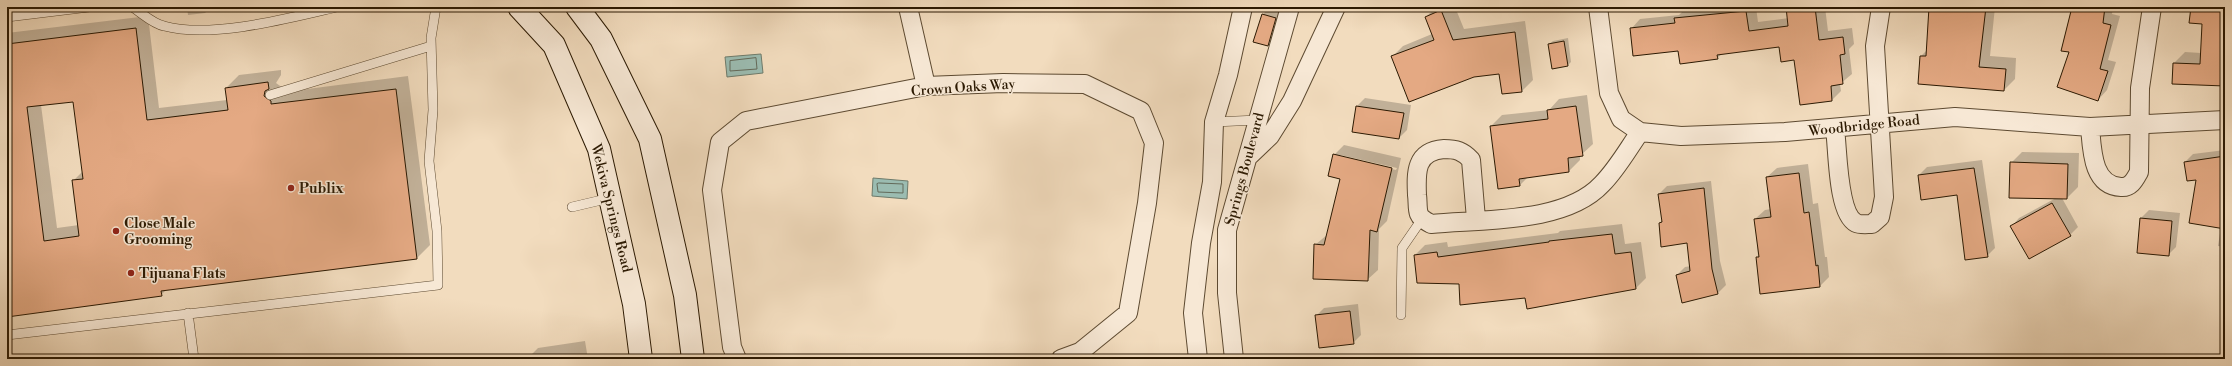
<svg xmlns="http://www.w3.org/2000/svg" width="2232" height="366" font-family="'Libre Bodoni',serif">
<style>
.water{fill:#9bbcb1;stroke:#6e7b6b}
.shadow{fill:#0003;fill-rule:evenodd}
.lines{fill:none;stroke-linecap:round;stroke-linejoin:round}
.shore{stroke:#636a5a;stroke-width:1}
.building{fill:#e4a983;stroke:#2b1902;fill-rule:evenodd}
.service-casing{stroke:#5d4a31;stroke-width:10}
.minor-casing{stroke:#5d4a31;stroke-width:20}
.secondary-casing{stroke:#2b1902;stroke-width:24}
.service{stroke:#f7e8d5;stroke-width:9}
.minor{stroke:#f7e8d5;stroke-width:18}
.secondary{stroke:#f7e8d5;stroke-width:22}
.poi-dot{fill:#8f2418;stroke:#f7e8d5;stroke-width:1.5}
.labels{text-anchor:middle;stroke-width:3;stroke-linejoin:round;paint-order:stroke}
.street-label{font-size:14px;fill:#2b1902;stroke:#f7e8d5}
.poi-label{font-size:14px;font-weight:bold;fill:#2b1902;stroke:#f7e8d5;text-anchor:start}
</style>
<rect width="100%" height="100%" fill="#f2dcbe"/>
<filter id="stains"><feTurbulence type="fractalNoise" baseFrequency=".005" numOctaves="4"/><feColorMatrix values="0 0 0 0 .2 0 0 0 0 .09 0 0 0 0 .02 0 0 0 .5 -.17"/></filter>
<radialGradient id="worn" r=".72"><stop offset=".6" stop-color="#630" stop-opacity="0"/><stop offset="1" stop-color="#630" stop-opacity=".3"/></radialGradient>
<path class="water" d="M761 54 763 73 727 77 725 57Z
M873 178 908 181 907 199 872 196Z"/>
<path class="shadow" d="M175 7H187L176 8Z
M187 7H211L205 13 188 15Z
M1271 7 1283 10 1275 37 1268 45 1263 14Z
M1436 7H1455L1464 29 1525 21 1533 80 1522 91 1500 73 1392 57 1403 46 1432 34 1426 17Z
M1709 7H1756L1758 22 1789 18 1787 7H1825L1828 31 1852 28 1854 44 1849 49 1852 74 1840 84 1841 91 1832 100 1795 59 1780 46 1722 54 1717 58 1679 49 1631 29 1640 19 1679 15 1685 9Z
M1930 7H1995L1990 56 2016 58 2015 79 2004 90 1921 56 1927 50Z
M2062 7H2113L2112 14 2120 16 2108 60 2116 62 2107 90 2098 100 2070 52 2073 8Z
M2192 7H2225V85L2173 83 2174 63 2185 52 2201 53 2203 23Z
M148 16 159 108 227 100 226 88 239 75 281 70V75L276 83 283 88 284 92 408 76 430 245 417 258 167 289 161 295 7 316V33ZM74 101 83 171 73 181 79 225 57 228 41 105Z
M1568 38 1571 62 1567 66 1549 44 1553 41Z
M1587 95 1593 144 1580 156V160L1569 171 1528 177 1520 185 1491 126 1502 115 1549 110 1559 99Z
M1365 98 1411 105 1407 130 1399 138 1357 106Z
M1344 145 1401 158 1387 221 1379 229 1378 270 1367 280 1315 245 1328 234 1341 178 1334 155ZM1340 155 1397 168 1396 170 1340 157Z
M2225 150V247L2218 246 2221 227 2197 179 2185 162 2193 154Z
M2022 152 2079 153 2078 187 2067 198H2062L2078 227 2070 235 2012 226 2019 218 2056 198 2011 163Z
M1982 160 1995 248 1987 256 1957 194 1919 175 1927 167Z
M1808 164 1813 204 1818 203 1825 257H1827L1829 277 1820 286 1761 293 1755 219 1765 210 1771 209 1767 177 1777 168Z
M1711 181 1720 261 1726 285 1718 293 1683 301 1677 275 1685 267 1691 266 1688 242 1660 223 1662 220 1659 194 1667 186Z
M2149 210 2180 213 2176 247 2168 255 2138 252 2141 218Z
M1622 224 1625 244 1641 242 1646 278 1636 288 1526 297 1460 283 1415 255 1425 245 1447 242 1448 247 1558 233 1560 231Z
M1358 304 1361 335 1353 343 1316 316 1324 308Z
M585 341 588 359H527L538 348Z"/>
<g class="lines">
<path class="shore" d="M756 58 757 69 730 71V61Z
M879 183 903 184V193L878 192 877 184Z"/>
</g>
<path class="building" d="M1786 7H1815L1819 40 1843 37 1845 54 1840 55 1843 84 1831 86 1832 101 1800 105 1794 60 1781 62 1779 47 1717 55 1718 59 1680 64 1678 51 1633 56 1630 28 1675 23 1674 18 1746 11 1749 31 1788 26Z
M1929 7H1986L1979 67 2006 69 2004 91 1918 84 1920 56H1926Z
M2072 7H2105L2103 23 2111 25 2100 69 2108 71 2098 101 2057 87 2069 52 2061 51Z
M2191 7H2225V86L2172 84 2173 63 2200 64 2202 24 2189 23Z
M1441 10 1453 40 1515 32 1522 92 1502 94 1499 74 1474 77 1409 102 1391 56 1434 40 1425 17Z
M1262 14 1276 18 1268 46 1253 42Z
M136 28 147 120 228 110 225 88 268 82 269 89 265 91 264 96 271 101V104L396 89 417 259 161 291 162 296 7 317V44ZM73 102 83 179 72 180 79 236 44 241 27 107Z
M1564 41 1568 66 1552 69 1548 44Z
M1356 106 1404 113 1399 139 1352 132Z
M1576 106 1583 156 1568 158 1569 172 1519 179 1520 186 1498 189 1490 126 1548 119 1547 110Z
M1333 154 1392 168 1377 232 1370 230 1368 281 1313 279 1314 244 1324 245 1340 179 1328 176Z
M2225 156V229L2189 223 2196 180 2187 181 2184 162Z
M2010 162 2068 164 2067 199 2009 198Z
M1974 168 1988 257 1965 260 1957 195 1921 200 1918 175Z
M1799 173 1804 213 1809 212 1816 266 1818 265 1820 287 1760 294 1756 257H1759L1754 219 1771 217 1766 177Z
M1704 188 1712 269 1718 294 1682 303 1676 275 1690 271 1687 243 1661 247 1659 223 1662 222 1658 194Z
M2052 203 2071 236 2029 259 2010 226Z
M2140 218 2172 221 2169 256 2137 253Z
M1612 234 1615 254 1631 252 1636 289 1527 309 1525 298 1460 305 1459 284 1417 283 1414 255 1437 252 1438 257 1549 242V241Z
M1350 311 1354 344 1319 348 1315 315Z"/>
<g class="lines">
<defs>
<path id="service" d="M132 7C142 13 153 24 164 26 211 39 290 18 337 7
M7 17 89 7
M270 95 431 46
M1214 122 1258 120
M572 207 610 198
M188 313 194 359
M1401 315 1402 248 1422 219
M7 335 438 285 437 231 429 161 433 110 431 38 436 7"/>
<path id="minor" d="M908 7 926 86
M1598 7 1609 93 1621 119 1640 132 1681 136 1785 132 1955 117 2090 127 2225 120
M2090 127C2092 149 2092 186 2121 187 2131 188 2135 179 2139 172L2140 88 2152 7
M1835 129C1838 149 1837 213 1856 223 1860 225 1867 224 1872 224L1880 217 1884 197 1875 46 1881 7
M1248 157 1270 136 1292 101 1336 7
M1476 219 1471 160C1463 151 1456 149 1444 149 1415 151 1416 173 1417 195 1418 201 1417 209 1419 214 1421 219 1426 221 1431 224 1482 219 1565 224 1602 184 1617 169 1628 149 1640 132
M737 359 732 347 712 190 720 142 746 121 926 86 1003 83 1085 84 1141 111 1154 143 1147 203 1128 313 1080 352 1061 359
M1198 359 1193 313 1201 243 1212 182 1214 122 1228 75 1243 7
M1234 359 1227 293V230L1290 7"/>
<path id="secondary" d="M519 7 554 45 599 149 634 304 641 359
M577 7 601 39 650 139 685 295 693 359"/>
</defs>
<use href="#service" class="service-casing"/>
<use href="#minor" class="minor-casing"/>
<use href="#secondary" class="secondary-casing"/>
<use href="#service" class="service"/>
<use href="#minor" class="minor"/>
<use href="#secondary" class="secondary"/>
</g>
<g class="poi-dot">
<circle cx="291" cy="188" r="4"/>
<circle cx="116" cy="231" r="4"/>
<circle cx="131" cy="273" r="4"/>
</g>
<g class="labels">
<g class="street-label">
<text transform="translate(963 87) rotate(-4)" y="5">Crown Oaks Way</text>
<text transform="translate(1864 125) rotate(-6)" y="5">Woodbridge Road</text>
<text transform="translate(1244 169) rotate(-75)" y="5">Springs Boulevard</text>
<text transform="translate(612 208) rotate(76)" y="5">Wekiva Springs Road</text>
</g>
<g class="poi-label">
<text x="299" y="193">Publix</text>
<text x="124" y="228">Close Male<tspan x="124" dy="16">Grooming</tspan></text>
<text x="139" y="278">Tijuana Flats</text>
</g>
</g>
<rect width="2232" height="366" fill="none" stroke="#f2dcbe" stroke-width="24"/>
<rect x="8" y="8" width="2216" height="350" fill="none" stroke="#2b1902" stroke-width="2"/>
<rect x="12" y="12" width="2208" height="342" fill="none" stroke="#2b1902"/>
<rect width="100%" height="100%" filter="url(#stains)"/>
<rect width="100%" height="100%" fill="url(#worn)"/>
</svg>
